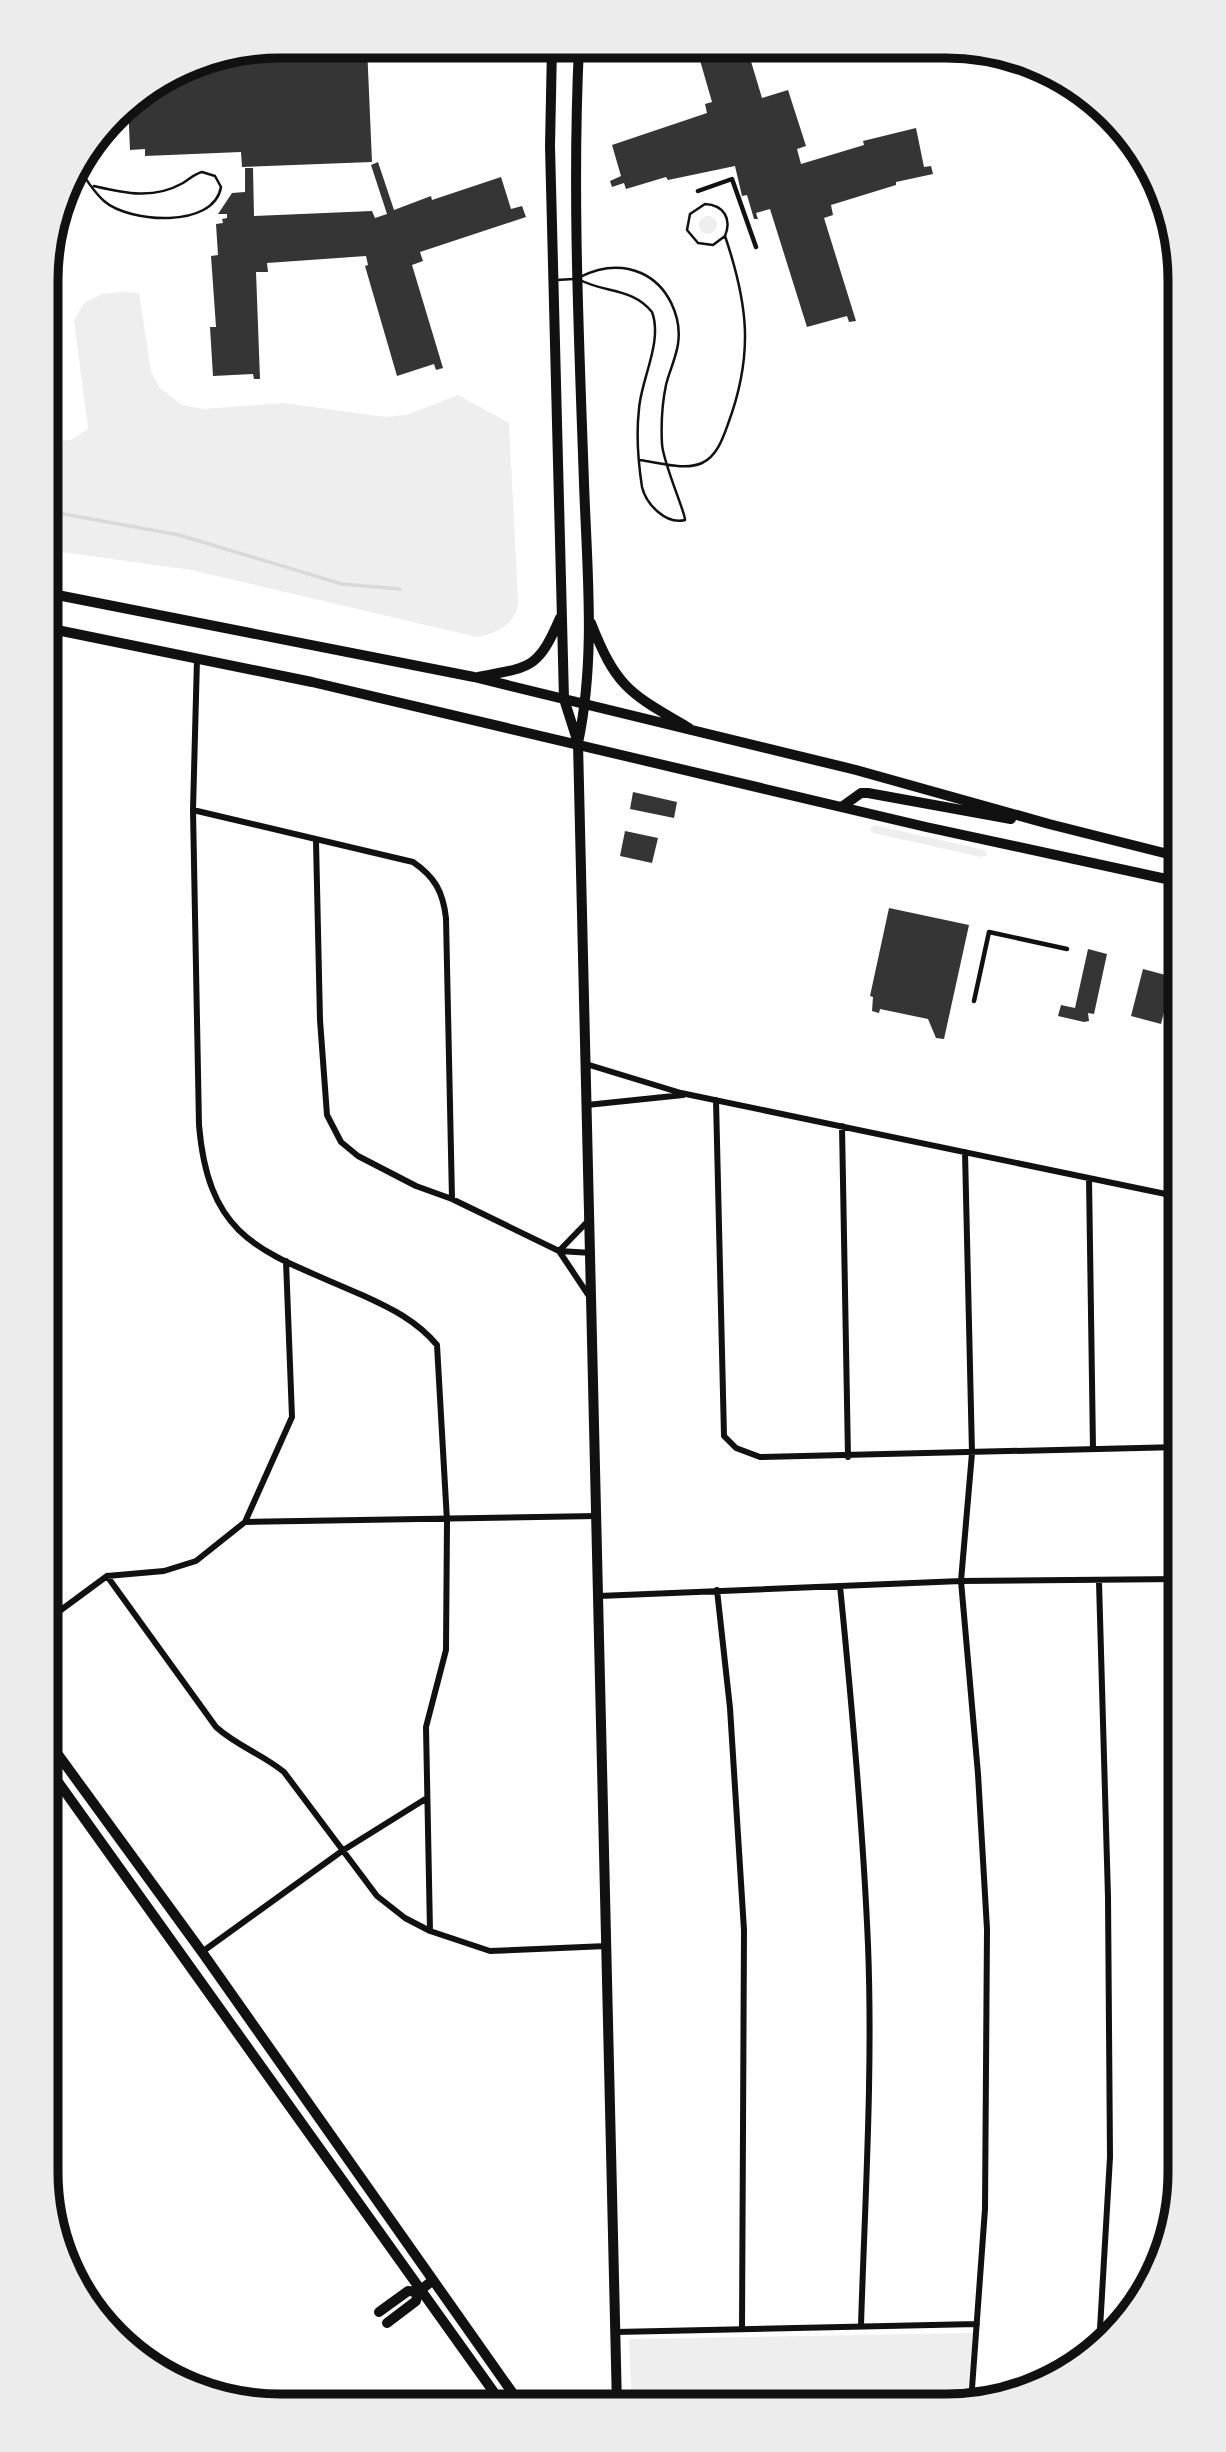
<svg xmlns="http://www.w3.org/2000/svg" width="1226" height="2452" font-family="Karla,sans-serif">
<style>
.green{fill:#eee}
.lines{fill:none;stroke-linecap:round;stroke-linejoin:round}
.stream{stroke:#d9d9d9;stroke-width:3.5}
.building{fill:#353535}
.service{stroke:#111;stroke-width:2.5}
.pedestrian{stroke:#111;stroke-width:4.5}
.minor{stroke:#111;stroke-width:6}
.primary{stroke:#111;stroke-width:10}
.trunk{stroke:#111;stroke-width:10}
.rim{fill:none;stroke:#111;stroke-width:9}
</style>
<rect width="100%" height="100%" fill="#fff"/>
<path class="green" d="M699 225a9 9 0 1 1 18 0a9 9 0 1 1-18 0Z
M121 292 139 293 151 371 159 387 182 405 204 409 284 403 385 417 406 415 458 395 509 423 518 600C518 623 497 634 477 637L191 570 47 550V441L71 440 88 429 74 320 84 303 102 294Z
M874 825 985 850 987 855 981 857 873 833 870 829Z
M973 2333 967 2403 946 2406H632L629 2339Z"/>
<g class="lines">
<path class="stream" d="M47 511 179 535 342 584 400 589"/>
</g>
<path class="building" d="M280 45 367 46 372 162 242 167 241 152 145 156V149L130 150 128 102 191 63Z
M704 48 707 54 728 48H747L762 98 788 90 806 146 797 149 801 164 864 145 863 141 916 128 924 167 931 166 933 174 896 182V185L831 205 833 215 824 218 856 321 849 322 847 316 807 327 770 209 756 213 758 219H754L747 195 742 196 735 166 668 180 666 177 626 189 624 183 612 187 610 181 621 176 612 145 707 113 705 104 712 102 697 50Z
M378 162 394 210 431 196 432 200 501 177 511 209 522 206 526 217 420 252 423 261 412 265 443 368 436 370 434 364 397 376 365 266 368 265 366 256 267 263 268 272H256L260 379H254L253 374 213 376 210 327H216L211 256 218 255 216 224 223 223 222 219 227 218V214H218L232 193 245 192V168H253L254 216 372 211 375 218 387 214 371 165Z
M633 792 677 802 674 818 630 809Z
M625 831 658 838 652 863 620 856Z
M889 908 969 925 944 1039 936 1038 928 1019 880 1009 879 1013 872 1011 873 997 870 996Z
M1088 949 1107 954 1094 1014 1088 1013 1089 1021 1084 1022 1058 1016 1061 1005 1075 1008Z
M1143 969 1173 977 1161 1024 1131 1016Z"/>
<g class="lines">
<path class="service" d="M78 166C84 177 95 193 104 201 129 223 214 229 221 187L215 176 202 172C194 174 190 179 183 183 153 200 124 193 94 186
M556 280 574 279
M580 280C605 293 633 288 652 312 663 342 641 379 639 409 636 435 638 461 642 487 646 504 666 525 685 520 686 514 663 463 662 444 661 425 662 404 666 385 669 372 676 358 678 344 682 317 668 285 641 273 620 264 600 267 580 277
M639 460C658 462 685 471 702 463 717 456 723 438 728 424 754 354 748 304 725 236 732 219 724 205 705 204L690 214 687 230 698 243 713 245 725 236"/>
<path class="pedestrian" d="M698 191 732 179 756 247
M974 1001 989 932 1067 949"/>
<path class="minor" d="M197 659 193 810 199 1125C209 1244 266 1252 362 1295 391 1308 417 1321 437 1345L447 1521 446 1650 426 1727 430 1931
M193 810 413 862C435 877 443 892 446 918L452 1199
M316 841 320 1020 327 1115 341 1142 358 1156 416 1186 452 1199 559 1251 592 1253
M586 1064 681 1093 1180 1197
M716 1100 724 1436 736 1448 760 1457 1180 1447
M587 1105 683 1095
M842 1126 848 1457
M965 1152 972 1453 961 1581 978 1774 987 1929 985 2209 971 2402
M1089 1178 1093 1449
M559 1251 591 1299
M559 1251 589 1220
M245 1522 292 1417 286 1261
M107 1576 216 1727C237 1746 262 1754 284 1772L377 1896 405 1918 430 1931 490 1951 607 1946
M1099 1582 1108 1897 1110 2157 1099 2346
M840 1586C852 1706 863 1825 868 1945 873 2071 865 2199 861 2325
M717 1590 730 1708 744 1930 742 2329
M599 1596 961 1581 1180 1579
M46 1621 107 1576 164 1571 196 1561 245 1522 597 1516
M202 1952 342 1851 427 1798
M616 2332 977 2324"/>
<path class="primary" d="M578 743 617 2406
M46 1738 202 1952 521 2405
M46 1765 503 2405
M379 2312 408 2291 418 2292
M387 2323 416 2301 418 2292 432 2281"/>
<path class="trunk" d="M552 47 550 146 564 699 578 743
M47 593 474 677 856 770 1049 824 1180 857
M591 623C617 689 630 693 689 728
M47 628 312 682 926 827 1180 882
M478 677C531 667 538 669 560 618
M578 743C596 658 587 570 584 483 579 338 572 192 579 47
M843 806 861 793H868L1011 819"/>
</g>
<path d="M0 0H1226V2452H0ZM280 58H946A222 222 0 0 1 1168 280V2172A222 222 0 0 1 946 2394H280A222 222 0 0 1 58 2172V280A222 222 0 0 1 280 58Z" fill="#ececec" fill-rule="evenodd"/>
<path class="rim" d="M280 58H946A222 222 0 0 1 1168 280V2172A222 222 0 0 1 946 2394H280A222 222 0 0 1 58 2172V280A222 222 0 0 1 280 58Z"/>
</svg>
